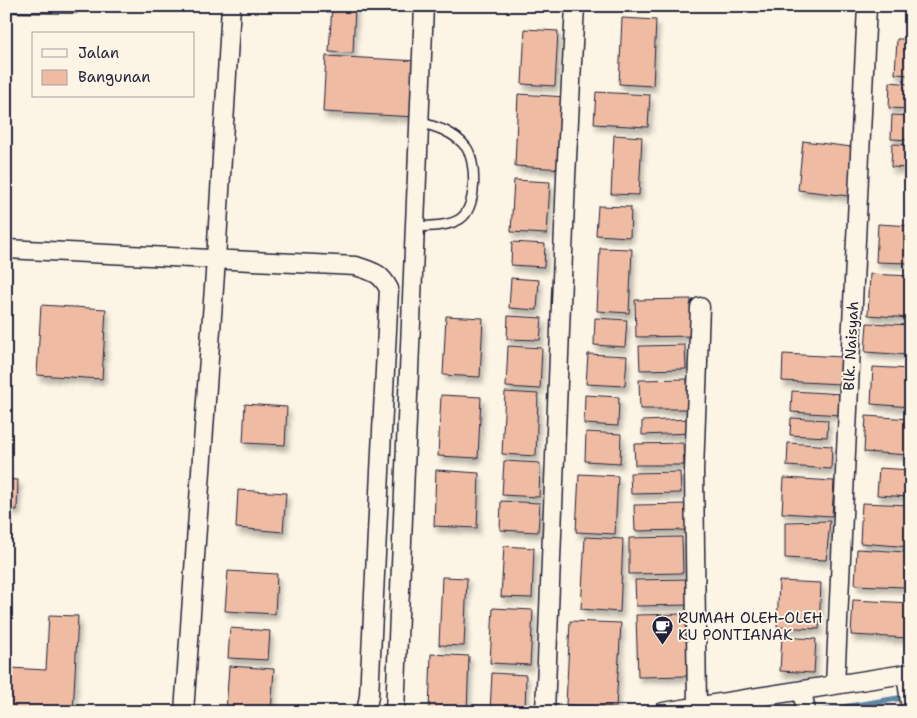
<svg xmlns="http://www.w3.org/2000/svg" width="917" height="718" font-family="'Shantell Sans',sans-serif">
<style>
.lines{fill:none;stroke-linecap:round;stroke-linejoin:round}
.stream{stroke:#6088a5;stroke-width:6}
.building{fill:#f0bba3;stroke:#22223b;filter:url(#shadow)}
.lane-casing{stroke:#22223b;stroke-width:12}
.street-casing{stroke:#22223b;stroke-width:21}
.lane{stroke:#fcf5e5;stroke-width:9}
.street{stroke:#fcf5e5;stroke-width:18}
.labels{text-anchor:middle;stroke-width:4;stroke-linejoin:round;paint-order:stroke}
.street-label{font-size:15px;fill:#22223b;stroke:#fcf5e5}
.poi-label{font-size:15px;fill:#22223b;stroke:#fcf5e5;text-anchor:start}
</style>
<defs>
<filter id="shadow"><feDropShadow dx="3" dy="5.5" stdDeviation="2.5" flood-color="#0004"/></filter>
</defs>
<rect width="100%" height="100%" fill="#fcf5e5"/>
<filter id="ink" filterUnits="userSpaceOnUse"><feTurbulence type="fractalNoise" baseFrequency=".02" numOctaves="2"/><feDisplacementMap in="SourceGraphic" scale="10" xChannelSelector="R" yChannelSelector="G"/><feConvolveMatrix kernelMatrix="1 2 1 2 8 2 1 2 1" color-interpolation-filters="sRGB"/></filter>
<g filter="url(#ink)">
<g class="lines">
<path class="stream" d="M815 712 907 697"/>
</g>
<path class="building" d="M332 6H355L353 53 329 52Z
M622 18 656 20 653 86 619 84Z
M525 29 558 31 555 86 522 84Z
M897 39H911V75L895 74Z
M326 56 419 61 416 117 323 112Z
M890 82 911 84V109L889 108Z
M596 92 650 95 648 127 594 124Z
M518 94 567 97 563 169 515 166Z
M892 115 911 116V140L891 139Z
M614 135 642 137 639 195 611 194Z
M803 141 852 147 849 196 798 190Z
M892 144 911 145V168L891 167Z
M514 180 550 182 547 234 511 232Z
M598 206 631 207 630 237 596 235Z
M878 224 911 226V263L876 262Z
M512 242 545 244 544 267 511 265Z
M600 248 632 249 629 313 597 311Z
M870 274 911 276V318L868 315Z
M511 278 539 280 537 310 509 308Z
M691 299 692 336 636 337 635 300Z
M41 305 106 309 102 379 37 375Z
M446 316 483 318 480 377 443 375Z
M508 316 542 318 540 340 507 339Z
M595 318 627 320 625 347 594 345Z
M867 323 910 325 909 355 865 352Z
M685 345 686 369 640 370 639 346Z
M508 346 542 348 540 389 506 387Z
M588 354 627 356 625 386 586 384Z
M783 354 843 357 841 384 782 381Z
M873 367 911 369V407L871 404Z
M687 379 688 409H640L639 380Z
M792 391 843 394 842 415 791 412Z
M505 392 538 394 536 456 502 454Z
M441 395 481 397 478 458 438 456Z
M585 395 619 397 618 426 584 424Z
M245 404 287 407 285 445 243 443Z
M866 416 911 419 909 455 864 452Z
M791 418 828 420 827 437 790 435Z
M690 419 691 433 642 435V421Z
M586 432 621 434 620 463 585 461Z
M683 443 684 465H635L634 444Z
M788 443 832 446 831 469 787 466Z
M504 461 540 463 539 497 502 495Z
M879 468 911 470V497L877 495Z
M436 470 479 473 477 528 434 526Z
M680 472 681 493 631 494 630 473Z
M579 474 618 476 615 534 576 532Z
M784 478 834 481 832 516 782 513Z
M6 479 18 480 17 510 6 509Z
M238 490 286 493 283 532 236 528Z
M501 501 540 503 538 532 500 530Z
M862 503 911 505V547L860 543Z
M688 504 689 530 635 531 634 505Z
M830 521 826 560 785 558V522Z
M585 537 623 539 620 612 581 609Z
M682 537 683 573 629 574V538Z
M504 546 534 548 532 598 501 597Z
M857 549 906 552 904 587 855 585Z
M228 571 277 574 275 614 225 611Z
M442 577 467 578 464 646 439 645Z
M690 579 691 605 636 606 635 580Z
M779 581 821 583 819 629 777 627Z
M853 600 911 603 909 638 851 635Z
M493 608 533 610 530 665 490 663Z
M685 614 688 676 638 677 636 615Z
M49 615 78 616 73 712H7L10 668 46 670Z
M570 621 621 623 616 707 566 705Z
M230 628 270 631 268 660 228 658Z
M782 637 816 639 814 673 780 671Z
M431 654 469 656 467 712H429Z
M229 666 274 669 271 712H226Z
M492 673 526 675 525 712H490Z"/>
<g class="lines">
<defs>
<path id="lane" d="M6 7 75 8 80 6
M415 227C429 226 447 227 460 219 477 208 477 162 466 147 454 132 437 127 419 122"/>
<path id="street" d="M6 249 356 266C373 272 380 272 389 289L369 696 366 712
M906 674 911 709
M835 685 867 6
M802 690 806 712
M697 706 694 471 700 307
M184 712 216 259 231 6
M395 712 424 6
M545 712 566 177 575 6
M663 712 911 673"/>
</defs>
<use href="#lane" class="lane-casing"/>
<use href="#street" class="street-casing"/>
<use href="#lane" class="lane"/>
<use href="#street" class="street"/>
</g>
</g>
<defs>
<symbol id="cafe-pin" viewBox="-11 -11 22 30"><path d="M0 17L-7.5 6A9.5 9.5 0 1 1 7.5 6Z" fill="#22223b" stroke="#fcf5e5"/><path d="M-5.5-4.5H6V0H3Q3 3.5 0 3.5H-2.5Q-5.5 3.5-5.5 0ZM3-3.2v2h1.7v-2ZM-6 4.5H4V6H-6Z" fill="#fff"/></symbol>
</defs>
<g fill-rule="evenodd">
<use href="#cafe-pin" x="650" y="614" width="25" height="34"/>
</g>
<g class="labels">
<g class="street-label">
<text transform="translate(851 346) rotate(-87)" y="5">Blk. Naisyah</text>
</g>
<g class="poi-label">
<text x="678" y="623">RUMAH OLEH-OLEH<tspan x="678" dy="17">KU PONTIANAK</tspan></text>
</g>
</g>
<rect width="917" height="718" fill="none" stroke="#fcf5e5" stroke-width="25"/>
<rect x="12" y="12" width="892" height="693" fill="none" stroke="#22223b" stroke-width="2" filter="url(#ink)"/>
<rect x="32" y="32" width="162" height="65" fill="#fcf5e5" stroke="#a5a1a1"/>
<rect x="42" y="49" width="25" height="8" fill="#fcf5e5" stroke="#a5a1a1"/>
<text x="78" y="58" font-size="15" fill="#22223b">Jalan</text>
<rect x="42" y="70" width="25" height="15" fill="#f0bba3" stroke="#a5a1a1"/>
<text x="78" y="82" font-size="15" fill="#22223b">Bangunan</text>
</svg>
